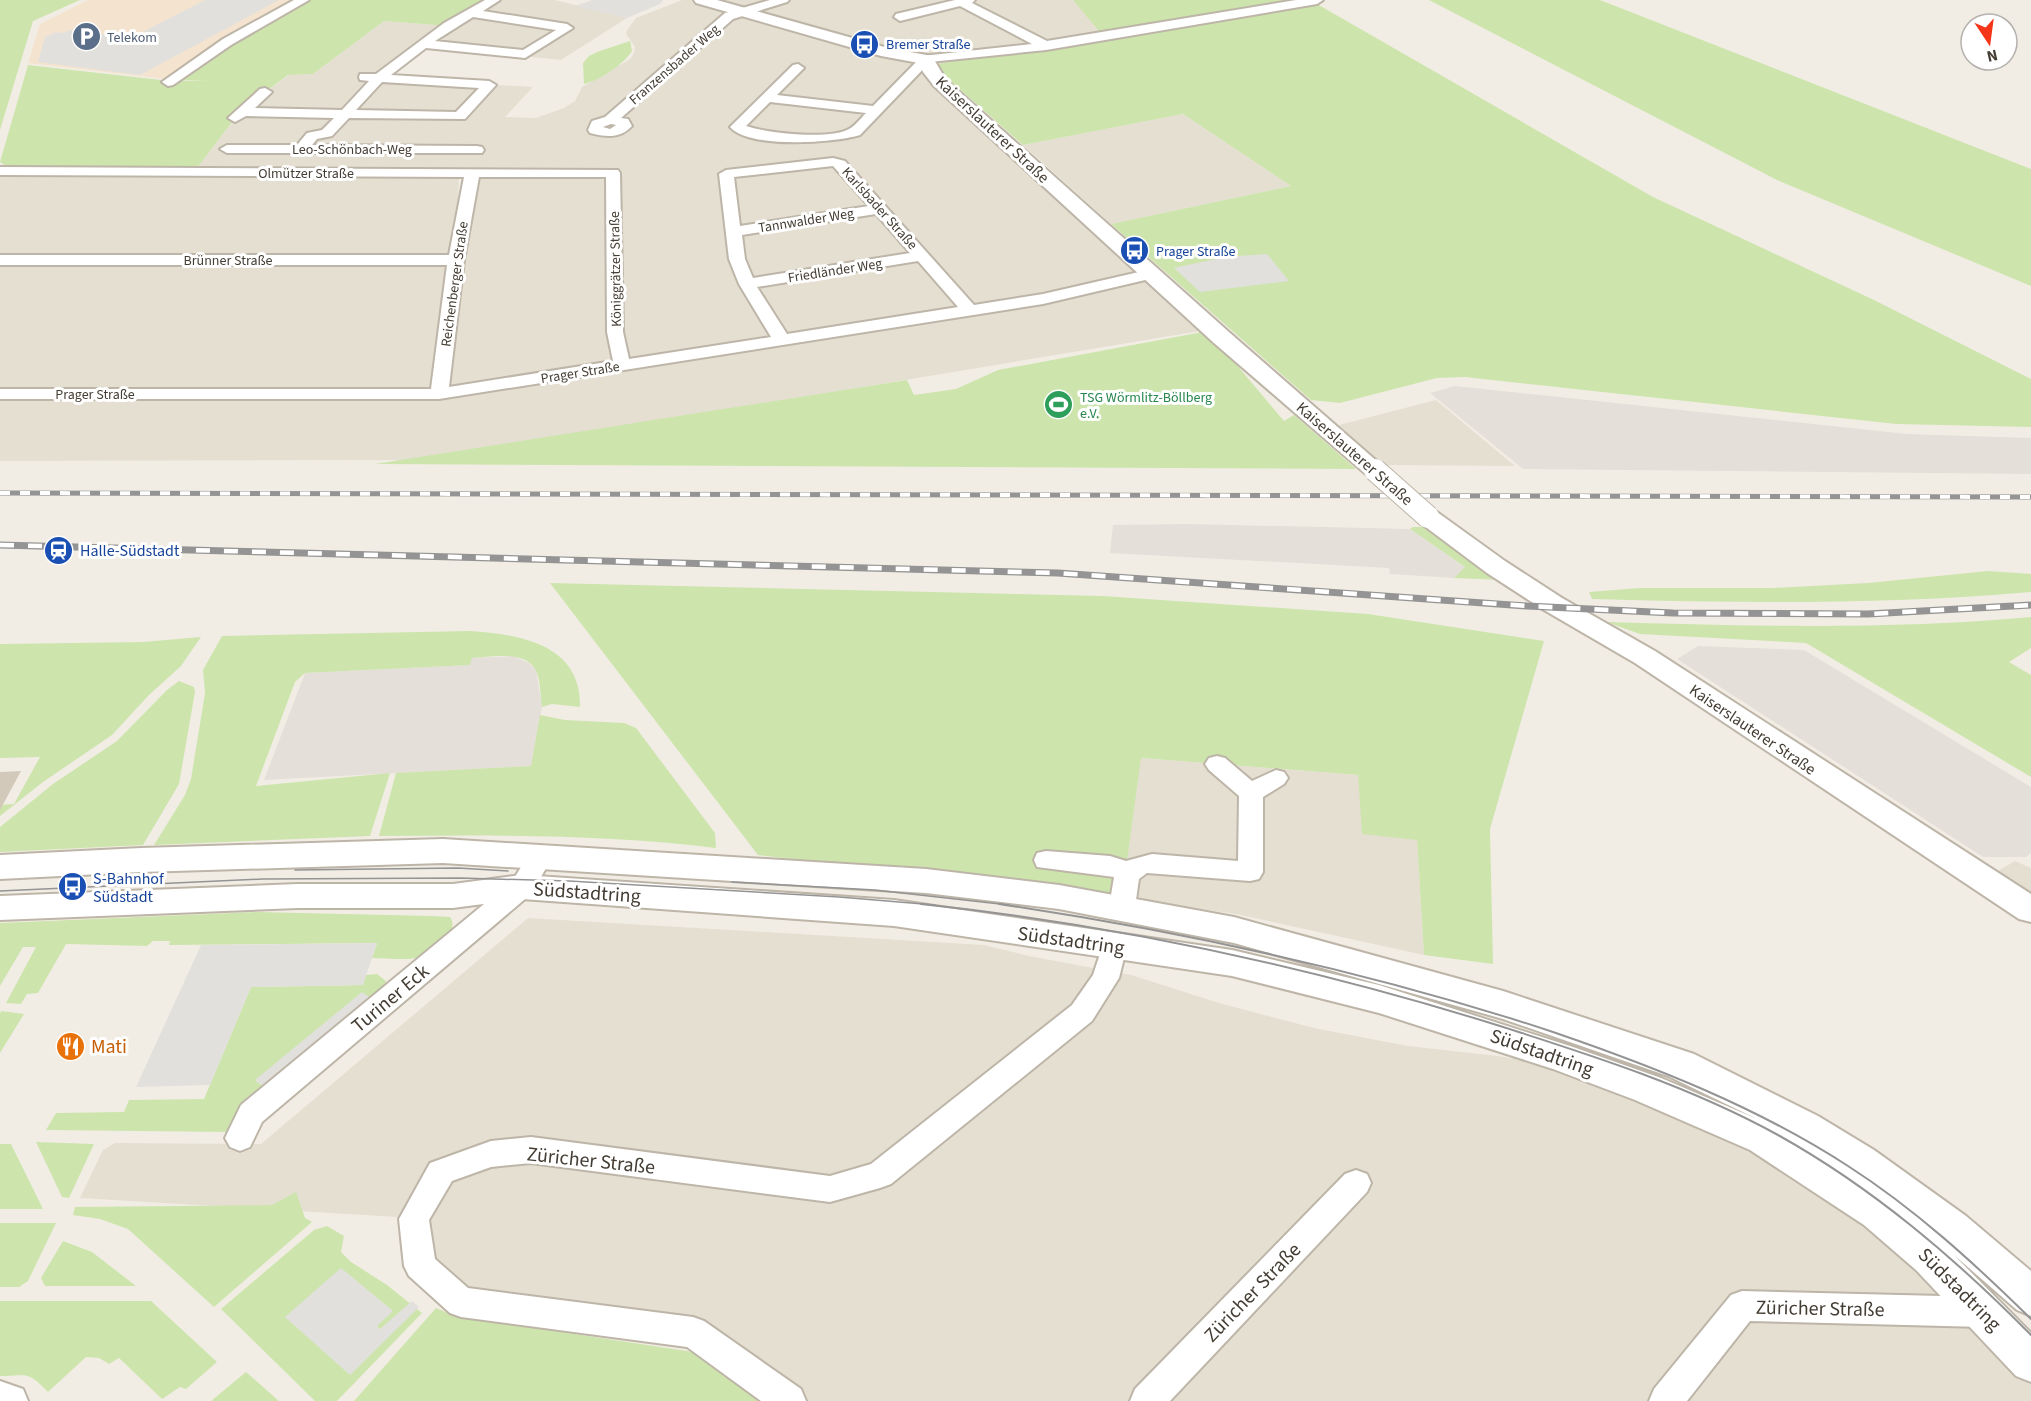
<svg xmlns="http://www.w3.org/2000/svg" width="2031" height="1401" font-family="'Source Sans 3',sans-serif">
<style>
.residential{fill:#e5dfd2;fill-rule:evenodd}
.commercial{fill:#f4e4cf}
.industrial{fill:#e4dfd9}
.green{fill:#cde5ad}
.parking{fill:#e2e0dc}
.building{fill:#d3c9ba}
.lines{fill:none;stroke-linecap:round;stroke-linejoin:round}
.minor-casing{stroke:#bdb5a7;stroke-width:4}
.tertiary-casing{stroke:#bdb5a7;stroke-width:4}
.minor{fill:#fff;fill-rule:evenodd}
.tertiary{fill:#fff;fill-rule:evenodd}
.tram-far1{stroke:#949494;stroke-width:1.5}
.tram{stroke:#949494;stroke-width:2}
.rail-far1-casing{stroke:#949494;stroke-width:5}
.rail-casing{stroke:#949494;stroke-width:7}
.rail-far1{stroke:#fff;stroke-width:4;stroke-dasharray:10;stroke-linecap:butt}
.rail{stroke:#fff;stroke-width:4.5;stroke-dasharray:14;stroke-linecap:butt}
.tertiary-bridge-casing{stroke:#bdb5a7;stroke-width:24;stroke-linecap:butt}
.tertiary-bridge{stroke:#fff;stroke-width:22}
.labels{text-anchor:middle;stroke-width:6;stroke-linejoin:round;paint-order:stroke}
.far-service-label{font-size:14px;fill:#4e5e75;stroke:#fff;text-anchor:start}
.far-transit-label{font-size:14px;fill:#164399;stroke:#fff;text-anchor:start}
.far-street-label{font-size:14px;fill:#443d34;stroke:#fff}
.far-leisure-label{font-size:14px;fill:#27864d;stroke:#fff;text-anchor:start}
.street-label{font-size:16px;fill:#443d34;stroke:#fff}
.transit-label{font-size:16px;fill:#164399;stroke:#fff;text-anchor:start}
.near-street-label{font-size:20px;fill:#443d34;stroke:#fff}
.near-food-label{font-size:20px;fill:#c56008;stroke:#fff;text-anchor:start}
</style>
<rect width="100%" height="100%" fill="#f2ede4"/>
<path class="residential" d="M501 0H555L627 18 561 60 428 46 380 78 533 87 505 117 536 118 564 108 575 101 582 87 630 59 634 53 635 47 626 34 627 30 636 18 682 0H1073L1103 34 978 54 932 72 1152 274 1043 299 622 365 448 388 455 266 430 397 1047 301 1145 279 1200 331 779 401 406 460 0 461V174L194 172 235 118 265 92 289 75 313 74 384 21 448 26ZM393 174V173L555 174 475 176 456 255 459 175Z
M1183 114 1291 186 1111 224 1023 145Z
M1436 400 1515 466 1383 465 1339 425Z
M1140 758 1358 775 1417 840 1424 955 1236 914 1122 898Z
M2015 861 2031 868V901L1996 872Z
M528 918 984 945 1029 956 1131 975 1219 1003 1314 1028 1408 1046 1498 1056 1588 1071 1755 1130 1980 1310 1742 1305 1665 1401H792L693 1332 461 1301 421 1266 414 1218 80 1198 103 1150 115 1143 261 1144Z
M1743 1308 1980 1313 2031 1367V1401H1667Z"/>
<path class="commercial" d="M88 0H306L227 42 165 79 28 63 40 24Z"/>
<path class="industrial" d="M1455 386 1907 434 2031 438V474L1523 469 1430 393Z
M1188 524 1410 529 1466 568 1454 578 1390 574 1389 568 1110 553 1113 525Z
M1698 646 1804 650 2031 787V853L2026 857H1983L1677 659Z
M514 656 529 663 536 670 542 707 531 766 264 780 305 673 469 665 472 658Z"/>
<path class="green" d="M0 0H80L33 21 0 130Z
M303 0H494L448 26 384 21 313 74 288 75 265 92 235 118 194 172 12 170 0 162 28 65 170 81H208L177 80 227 42Z
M1073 0H1317L1103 36Z
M1429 0H1600L2031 169V286L1777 180Z
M1317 4 1653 197 1874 300 2031 379V427L1896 424 1465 377 1437 378 1340 403 1311 400 1111 224 1291 186 1183 114 1023 145 932 65Z
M630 41 632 51C623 65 600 80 584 84L583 63 589 56 597 52Z
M1208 331 1284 421 1294 415 1356 469 375 464 907 380 914 395 956 389 998 370Z
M1413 527H1427L1502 580 1454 578 1465 567 1410 529Z
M1988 571 2031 574V592C1885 605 1738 603 1592 599L1589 592 1640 588H1772L1868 583Z
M550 583 1102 596 1368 614 1544 641 1490 829 1493 964 1424 955 1417 840 1362 834 1358 775 1141 758 1122 898 758 855Z
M2031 617V648L2009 662 2031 675V777L1806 643 1640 634 1606 622C1748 626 1890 630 2031 617Z
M470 631C520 634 582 645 580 707L552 704 542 707C540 696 541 679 535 669 523 650 491 657 472 658L470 665 305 673 295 682 256 786 390 773 370 836 154 845 185 795 191 779 205 693 203 670 222 636Z
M201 637 181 666 149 695 112 735 43 782 0 816V805L14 804 40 757 0 758V644L143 642Z
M179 681 194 687 195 692 179 784 143 845 0 852V827L53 784 117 741 167 690Z
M540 715 565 720 624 723 636 728 715 833 716 848C604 834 491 835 379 836L396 773 531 766Z
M256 912 432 916 450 917C461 932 433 953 420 957 406 961 387 958 372 958L377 943 169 945 170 941H153L147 946 66 944 38 993 27 994 21 1004 6 1003 36 947H23L0 986V923Z
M377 974 386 981 384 991 255 1080 267 1089 230 1132 46 1130 56 1113 124 1112 129 1100 204 1099 251 987 362 985 366 975Z
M1 1011 24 1014 0 1053V1014Z
M36 1142 94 1144 69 1198 62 1197Z
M0 1144H11L43 1209H0Z
M296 1192 305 1218 312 1222 214 1307 128 1229 100 1219 73 1215 75 1207 272 1205Z
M0 1223H56L28 1281 19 1287H0Z
M327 1226 344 1236 341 1252 351 1262 387 1285 422 1313 337 1401H315L221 1309 314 1230Z
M63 1241 92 1252 136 1286H45L41 1278Z
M0 1301H151L217 1362 186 1389 180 1387 162 1399 119 1358 109 1364 99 1358 86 1357 48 1392C27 1370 27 1376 0 1376Z
M436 1308 455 1316 700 1353 763 1401H354Z
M246 1372 279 1401H211Z"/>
<path class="parking" d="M205 0H279L140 75 38 62 45 37 56 32 64 33 69 30 131 38Z
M592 0H663L660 4 627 18 575 6Z
M1267 254 1289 281 1200 292 1174 268 1225 257Z
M377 943 363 985 251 987 210 1085 136 1087 201 945Z
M362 992 374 1000 267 1089 255 1080Z
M341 1268 393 1311 377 1326 380 1329 412 1301 419 1307 350 1375 285 1317Z"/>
<path class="building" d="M21 771 0 810V772Z"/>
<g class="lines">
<defs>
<path id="minor" d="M294 0H309L231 45 173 85 168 86 162 82 223 39Z
M485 0H500L483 11 567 24 573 28 525 58 426 48 391 75 489 81 496 85 465 119 349 118 332 136 317 139 312 145 477 146 482 147 484 150 482 153H227L220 149 227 145H297L307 133 322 130 334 118 246 116 235 122 228 118 260 89 265 88 272 92 255 108 342 110 369 81 360 80 359 77 360 74H376L444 23ZM473 17 556 30 523 50 435 41ZM382 82 479 88 456 112 356 110Z
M770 0H789L787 2 733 19 621 118 628 119 632 126C620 139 606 137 590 133L588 130 592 121 605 117 725 13ZM611 124 616 125 610 129 603 127Z
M955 0H975L972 3 1047 41 1296 0H1323L1317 4 1046 50 930 62 860 135C834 143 749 149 730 127L793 65 798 64 804 68 777 95 873 106 922 56 1032 44 960 6 900 21 894 17 896 14ZM770 102 866 113C861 118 855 126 849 129 829 140 767 133 746 126Z
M833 158 845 161 974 305 1043 294 1152 269 1160 274 1158 277 1043 304 439 399H0V389H431L447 265H0V255H449L464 177 0 175V167L618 170 620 173 623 332 629 359 771 337 739 284 729 259 719 174 726 170ZM833 166 869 206 740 226 734 177ZM479 177H606L607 332 613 361 449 387 464 260ZM876 214 910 253 753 278 745 259 742 235ZM918 261 958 307 787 334 757 287Z
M1217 756 1225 758 1252 781 1276 770 1284 772 1288 778 1284 784 1263 797V872L1259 879 1250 881 1147 873 1139 879 1135 907 1131 914 1122 917 1113 914 1109 907 1114 877 1037 867 1034 860 1037 853 1046 851 1110 856 1126 861 1152 854 1238 861 1239 796 1209 770 1205 764 1209 758Z
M540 849 549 851 552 858 531 894 262 1122 250 1147 240 1151 230 1147 225 1138 241 1105 513 880 531 851Z
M1114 936 1123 939 1127 946 1119 978 1092 1021 891 1184 880 1188 830 1202 531 1163 491 1167 452 1181 429 1220 435 1259 468 1288 693 1317 704 1321 801 1389 806 1401H761L687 1347 461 1317 450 1313 409 1276 404 1266 399 1219 430 1163 491 1141 531 1137 830 1176 871 1164 1072 1005 1093 975 1105 939Z
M1356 1170 1367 1174 1371 1183 1367 1192 1170 1401H1130L1135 1389 1345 1174Z
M1742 1291 1983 1297 1994 1301 1999 1312 1994 1323 1983 1327 1750 1321 1687 1401H1649L1654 1389 1731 1295Z
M0 1381 23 1389 28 1401H0Z"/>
<path id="tertiary" d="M694 0H717L888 48 932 56 946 80 1230 333 1387 470 1383 475 1375 477 1367 475 1214 343 934 86 923 72 919 63 881 56 696 3Z
M1428 510 1437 512 1505 561 1562 598 1655 651 2031 894V922L2019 919 1635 663 1544 610 1487 573 1419 522 1416 517 1419 512Z
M443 839 926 869 1059 885 1234 917 1503 991 1694 1054 1818 1116 1874 1150 1966 1216 2031 1271V1316L2017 1310 1954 1255 2031 1333V1382L2016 1376 1916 1270 1864 1225 1750 1150 1635 1100 1553 1069 1379 1013 1232 976 894 926 522 899 453 908H297L0 920V896L297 884H453L522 875 894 900 1232 950 1379 985 1573 1047 1661 1078 1755 1118 1668 1076 1503 1019 1234 943 1059 909 926 893 443 863 141 872 0 879V855L141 848Z"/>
</defs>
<use href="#minor" class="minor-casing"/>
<use href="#tertiary" class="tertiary-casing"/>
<use href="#minor" class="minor"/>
<use href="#tertiary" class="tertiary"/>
<path class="tram-far1" d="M295 870 458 868 508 871
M732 882 875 890 1009 905
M0 891 263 879 460 878 569 881 839 897 935 905"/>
<path class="tram" d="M921 904C1119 925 1311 967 1500 1026 1594 1056 1691 1087 1778 1135 1873 1188 1955 1258 2031 1335
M999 904C1187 932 1372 972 1553 1032 1655 1067 1757 1107 1848 1166 1915 1209 1974 1263 2031 1319"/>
<defs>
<path id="rail-far1" d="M0 493 2031 497"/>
<path id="rail" d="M0 545 1058 573 1527 606 1673 613 1868 614 2031 605"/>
</defs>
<use href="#rail-far1" class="rail-far1-casing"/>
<use href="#rail" class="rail-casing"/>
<use href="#rail-far1" class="rail-far1"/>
<use href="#rail" class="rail"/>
<defs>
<path id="tertiary-bridge" d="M1375 470 1428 517"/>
</defs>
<use href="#tertiary-bridge" class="tertiary-bridge-casing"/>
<use href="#tertiary-bridge" class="tertiary-bridge"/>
</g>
<defs>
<symbol id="parking-disc" viewBox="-11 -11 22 22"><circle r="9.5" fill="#5c6f8a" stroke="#fff"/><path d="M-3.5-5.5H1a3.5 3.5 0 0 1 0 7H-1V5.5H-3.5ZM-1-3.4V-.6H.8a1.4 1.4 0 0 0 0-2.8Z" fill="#fff"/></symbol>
<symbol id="bus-disc" viewBox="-11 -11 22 22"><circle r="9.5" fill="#1a4fb4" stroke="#fff"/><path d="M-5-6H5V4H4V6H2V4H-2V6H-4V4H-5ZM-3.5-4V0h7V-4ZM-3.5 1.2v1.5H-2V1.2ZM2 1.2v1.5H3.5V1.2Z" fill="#fff"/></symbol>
<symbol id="stadium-disc" viewBox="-11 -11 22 22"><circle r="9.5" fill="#2e9e5b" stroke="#fff"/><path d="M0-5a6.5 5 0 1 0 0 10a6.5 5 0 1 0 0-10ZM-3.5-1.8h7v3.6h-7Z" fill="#fff"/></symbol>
<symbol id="station-disc" viewBox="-11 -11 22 22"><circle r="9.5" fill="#1a4fb4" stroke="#fff"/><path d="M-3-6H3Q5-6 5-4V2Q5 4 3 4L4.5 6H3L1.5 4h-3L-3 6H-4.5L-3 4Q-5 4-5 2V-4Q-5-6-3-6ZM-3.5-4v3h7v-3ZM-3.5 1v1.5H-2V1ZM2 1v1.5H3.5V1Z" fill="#fff"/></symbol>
<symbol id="restaurant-disc" viewBox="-11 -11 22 22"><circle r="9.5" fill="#e8710a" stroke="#fff"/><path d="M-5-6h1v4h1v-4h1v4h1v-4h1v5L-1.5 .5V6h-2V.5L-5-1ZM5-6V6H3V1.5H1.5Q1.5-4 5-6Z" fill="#fff"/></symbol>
</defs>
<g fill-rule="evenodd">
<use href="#parking-disc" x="70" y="20" width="33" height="33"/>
<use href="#bus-disc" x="848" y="28" width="33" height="33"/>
<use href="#bus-disc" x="1118" y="234" width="33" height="33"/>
<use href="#stadium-disc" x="1042" y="388" width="33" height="33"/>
<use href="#station-disc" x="42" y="534" width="33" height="33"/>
<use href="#bus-disc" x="56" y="870" width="33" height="33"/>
<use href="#restaurant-disc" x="54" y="1030" width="33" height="33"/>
</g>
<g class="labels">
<g class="far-service-label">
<text x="107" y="42">Telekom</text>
</g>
<g class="far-transit-label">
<text x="886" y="49">Bremer Straße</text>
<text x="1156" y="256">Prager Straße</text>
</g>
<g class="far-street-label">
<text transform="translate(674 64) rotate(-41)" y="5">Franzensbader Weg</text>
<text x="352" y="154">Leo-Schönbach-Weg</text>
<text x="306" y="178">Olmützer Straße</text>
<text transform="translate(880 208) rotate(48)" y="5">Karlsbader Straße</text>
<text transform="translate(806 220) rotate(-9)" y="5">Tannwalder Weg</text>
<text x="228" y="265">Brünner Straße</text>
<text transform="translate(615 269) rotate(-91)" y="5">Königgrätzer Straße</text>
<text transform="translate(835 270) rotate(-9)" y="5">Friedländer Weg</text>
<text transform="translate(454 284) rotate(-82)" y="5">Reichenberger Straße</text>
<text transform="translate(580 372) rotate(-9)" y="5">Prager Straße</text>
<text x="95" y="399">Prager Straße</text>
</g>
<g class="far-leisure-label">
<text x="1080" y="402">TSG Wörmlitz-Böllberg<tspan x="1080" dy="16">e.V.</tspan></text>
</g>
<g class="street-label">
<text transform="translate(993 129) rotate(43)" y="6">Kaiserslauterer Straße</text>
<text transform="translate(1355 453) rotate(41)" y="6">Kaiserslauterer Straße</text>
<text transform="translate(1753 729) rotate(34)" y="6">Kaiserslauterer Straße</text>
</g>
<g class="transit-label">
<text x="80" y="556">Halle-Südstadt</text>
<text x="93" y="884">S-Bahnhof<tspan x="93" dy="18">Südstadt</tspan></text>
</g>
<g class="near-street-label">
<text transform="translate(587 892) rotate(4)" y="7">Südstadtring</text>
<text transform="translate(1071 940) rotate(8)" y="7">Südstadtring</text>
<text transform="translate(390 998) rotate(-40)" y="7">Turiner Eck</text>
<text transform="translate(1542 1052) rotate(19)" y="7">Südstadtring</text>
<text transform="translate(591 1160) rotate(6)" y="7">Züricher Straße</text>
<text transform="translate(1960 1289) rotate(45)" y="7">Südstadtring</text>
<text transform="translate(1252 1292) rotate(-46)" y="7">Züricher Straße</text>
<text transform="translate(1820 1308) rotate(1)" y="7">Züricher Straße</text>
</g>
<g class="near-food-label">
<text x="91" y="1053">Mati</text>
</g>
</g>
<g transform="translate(1989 42) rotate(167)"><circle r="28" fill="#ffffff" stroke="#b4b1ae" stroke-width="1.5"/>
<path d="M0-4.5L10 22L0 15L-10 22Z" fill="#f43518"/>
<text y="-9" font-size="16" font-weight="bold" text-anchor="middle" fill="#443d34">N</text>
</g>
</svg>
